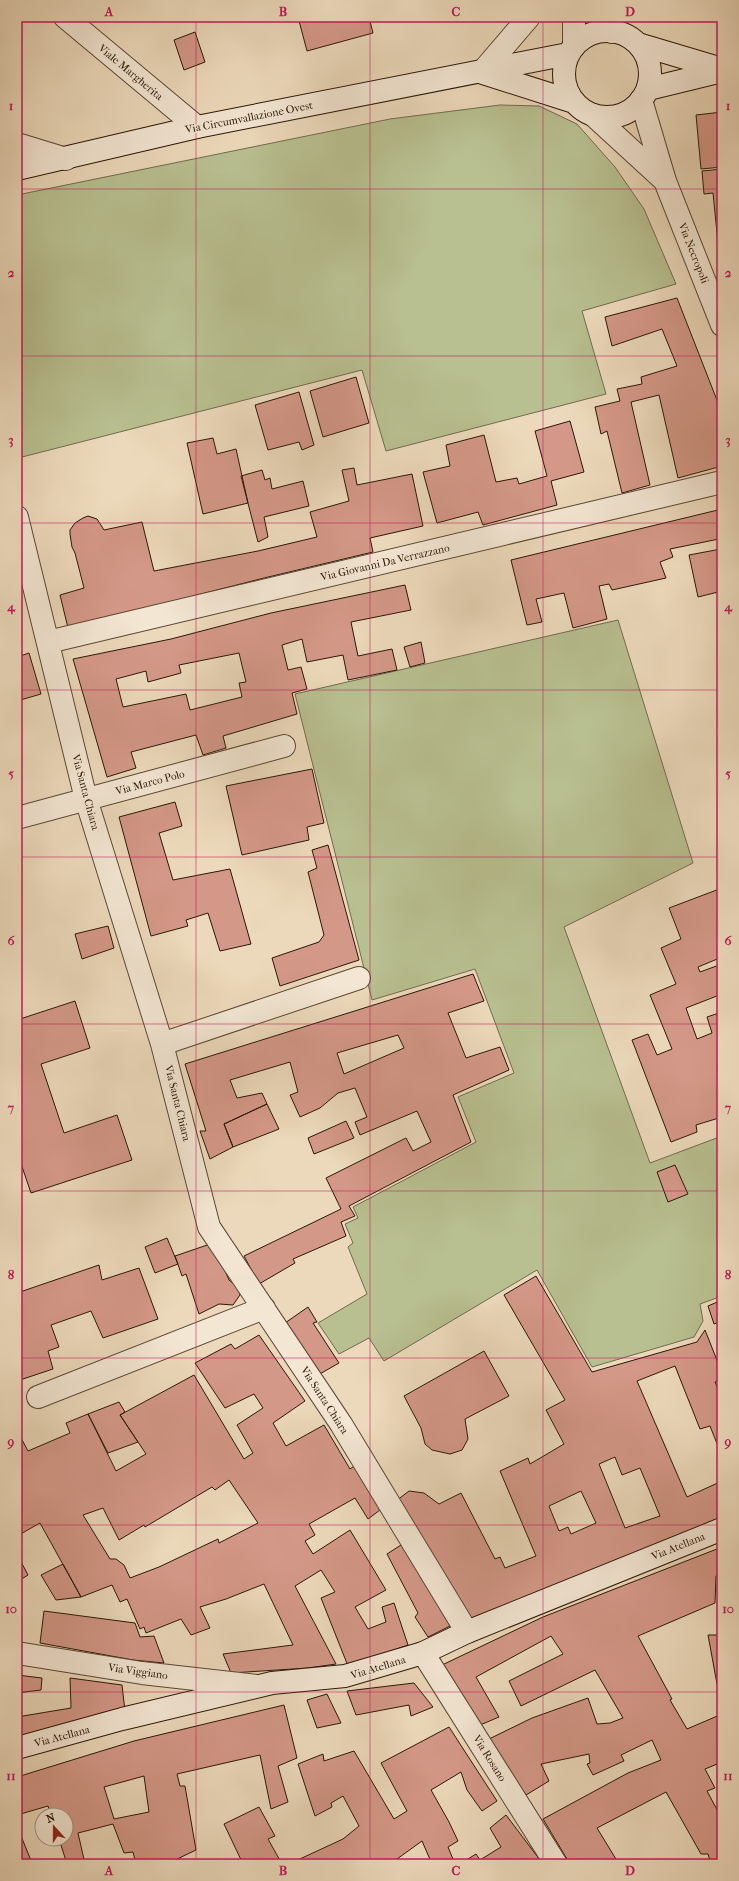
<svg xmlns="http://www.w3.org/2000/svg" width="739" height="1881" font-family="'IM FELL French Canon',serif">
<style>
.green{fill:#b8bf90;stroke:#726b4c}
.building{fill:#d49888;stroke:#2b1707;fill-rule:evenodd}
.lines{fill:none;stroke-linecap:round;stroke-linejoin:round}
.street-casing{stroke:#5b4834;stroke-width:24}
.secondary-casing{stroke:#2b1707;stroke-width:24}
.street{stroke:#f3e6d3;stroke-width:22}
.secondary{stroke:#f3e6d3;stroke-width:22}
.grid{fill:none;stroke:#c2185b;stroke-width:1;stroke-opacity:0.55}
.labels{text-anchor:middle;stroke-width:3;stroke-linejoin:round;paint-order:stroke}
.street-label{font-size:11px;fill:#2b1707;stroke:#f3e6d3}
.neatline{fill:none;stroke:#c2185b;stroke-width:1.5}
.grid-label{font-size:13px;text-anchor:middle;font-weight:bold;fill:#c2185b}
</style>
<rect width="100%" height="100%" fill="#ecd9bb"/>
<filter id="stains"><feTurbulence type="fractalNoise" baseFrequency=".005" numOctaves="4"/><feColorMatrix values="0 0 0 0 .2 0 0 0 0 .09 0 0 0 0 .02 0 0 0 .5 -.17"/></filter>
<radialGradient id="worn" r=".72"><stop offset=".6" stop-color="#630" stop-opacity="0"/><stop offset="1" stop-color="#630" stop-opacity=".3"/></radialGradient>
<path class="green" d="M500 105 539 106 577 124 615 167 644 209 676 284 582 311 606 394 386 451 362 370 22 457 17 435V195L390 119Z
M618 620 693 863 564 927 650 1163 722 1136V1296L700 1304 703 1321 694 1337 592 1367 537 1270 384 1361 369 1338 339 1354 318 1323 367 1294 348 1247 353 1243 345 1224 358 1218 353 1207 476 1142 458 1097 514 1073 475 969 372 1000 295 694Z"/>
<path class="building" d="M298 17H369L373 33 307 51Z
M195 32 205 62 184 70 174 40Z
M722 112V167L701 169 696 115Z
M722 169V243H718L713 193 704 194 702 171Z
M677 298 722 413V466L678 478 659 395 631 402 650 485 622 493 607 431 601 434 595 407 620 401 617 389 642 384 641 377 677 366 662 329 612 346 605 317Z
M356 377 369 423 323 437 310 391Z
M299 392 314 445 302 450 299 442 268 450 255 405Z
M570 421 584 472 551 481 557 505 483 525 478 512 437 523 423 472 450 466 446 445 484 435 496 482 517 478 519 484 547 476 535 431Z
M213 438 217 454 236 449 248 503 203 514 187 443Z
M354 468 357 485 412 474 423 526 370 538 373 552 264 578 68 628 60 595 84 588 75 553 72 547 70 534V530L75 523 83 518 88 516 97 519 104 530 142 522 154 571 258 551 317 537 310 512 349 501 342 470Z
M262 470 265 480 270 478 272 489 303 481 309 506 264 517 268 537 258 542 241 476Z
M722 509V591L698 597 689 555 721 549 719 539 670 549 673 557 660 562 666 578 612 590 609 584 599 586 607 619 573 628 564 593 536 599 542 622 527 625 511 560Z
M405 585 411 610 351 622 358 656 392 649 397 670 348 680 343 655 307 662 302 639 282 645 288 670 301 667 307 689 292 693 297 714 223 736 226 748 203 755 196 735 131 752 136 768 107 777 73 659 171 639 271 613ZM239 653 246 682 239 683 242 697 190 710 186 694 123 707 116 679 146 671 148 682 181 673 179 665Z
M421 642 425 663 410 667 404 647Z
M29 653 41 694 17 701V657Z
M312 769 324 823 307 827 309 840 242 855 226 786Z
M175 802 182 826 159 833 173 880 230 869 251 944 220 951 208 913 186 920 188 926 151 936 119 817Z
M328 845 359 960 280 986 272 958 319 942 324 935 308 872 317 868 312 850Z
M722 888V957L698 967 700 972 722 964V994L686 1008 697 1039 712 1033 707 1017 722 1012V1117L696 1125 697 1132 671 1142 632 1040 648 1034 657 1055 672 1049 650 995 676 984 661 948 681 939 669 908Z
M108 926 114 948 82 959 75 934Z
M473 974 484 1001 448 1013 466 1058 500 1047 509 1070 453 1095 471 1142 349 1206 355 1216 341 1222 346 1236 293 1259 295 1263 259 1284 244 1256 341 1209 326 1178 406 1138 413 1151 431 1142 417 1111 360 1135 355 1122 367 1117 355 1088 338 1093 320 1108 300 1117 290 1095 298 1092 290 1062 230 1080 237 1098 262 1093 267 1104 224 1124 233 1147 210 1159 200 1131H206L185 1064ZM398 1035 404 1048 344 1074 337 1053Z
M75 1001 90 1048 41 1064 64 1133 117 1115 132 1160 31 1193 17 1152V1020Z
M267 1104 279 1129 233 1147 224 1124Z
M346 1121 354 1138 314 1154 308 1138Z
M675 1165 688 1194 668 1202 657 1172Z
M167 1238 178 1264 155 1273 145 1247Z
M213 1243 229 1280 238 1287 240 1295 233 1305 219 1304 199 1314 186 1274 182 1276 175 1256Z
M99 1265 102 1280 139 1268 158 1319 103 1338 91 1311 51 1325 59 1347 48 1351 53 1369 17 1381V1293Z
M536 1276 592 1372 697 1342 705 1330 722 1373V1379L715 1382 722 1398V1456L710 1426 700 1429 675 1366 637 1381 687 1497 722 1481V1520L470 1620 396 1501 409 1491 424 1493 439 1504 461 1493 495 1559 500 1557 505 1568 536 1556 500 1471 528 1458 530 1464 564 1444 546 1410 565 1400 504 1295ZM615 1457 622 1475 640 1468 660 1516 625 1528 599 1464ZM581 1491 596 1523 571 1534 568 1527 559 1531 549 1506Z
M722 1300V1321L714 1324 708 1306Z
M308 1307 317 1322 313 1323 339 1363 318 1375 285 1323Z
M259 1335 305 1401 273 1423 286 1446 324 1425 350 1469 357 1464 384 1507 368 1519 355 1498 309 1524 315 1535 305 1541 313 1554 350 1530 386 1590 355 1607 368 1629 386 1622 382 1607 394 1603 408 1645 348 1666 321 1598 335 1592 321 1570 295 1586 336 1664 308 1668 231 1673 223 1654 293 1645 264 1584 226 1599 200 1607 210 1628 191 1635 181 1619 146 1633 144 1627 140 1629 127 1599 120 1602 112 1585 81 1597 40 1523 17 1536V1438L20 1436 28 1451 70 1433 66 1423 88 1414 116 1471 146 1454 120 1415 194 1375 244 1459 253 1453 237 1425 263 1408 254 1394 225 1408 195 1363 231 1344 235 1349ZM229 1480 258 1523 219 1543 218 1539 159 1567 130 1578 124 1565 116 1559H110L83 1515 103 1508 119 1540 144 1525 145 1527 212 1487 215 1490Z
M484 1351 509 1396 465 1419 468 1439 462 1450 450 1454 432 1450 425 1444 421 1428 404 1396Z
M119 1402 125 1412 120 1415 138 1442 108 1453 88 1414Z
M404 1543 450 1626 428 1637 415 1617 418 1613 387 1554Z
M722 1547V1575L716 1576 715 1603 638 1636 672 1699 670 1700 687 1729 722 1714V1762L705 1769 715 1788 707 1791 722 1819V1864H711L708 1854H701L666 1792 597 1828 619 1864H570L543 1819 628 1773 661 1760 652 1740 621 1755 624 1761 593 1775 587 1764 590 1763 589 1754 541 1764 549 1781 526 1795 487 1740 532 1718 588 1698 597 1724 610 1723 623 1718 595 1670 521 1706 509 1681 563 1654 551 1636 476 1677 499 1717 480 1725 442 1665 543 1617Z
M17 1554 28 1575 17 1582Z
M63 1564 81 1597 56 1600 41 1575Z
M44 1611 135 1623 140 1637 154 1636 164 1663 133 1660 40 1643Z
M722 1614V1683L717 1684 708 1635H721L719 1615Z
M17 1675 42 1678 41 1690 17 1693Z
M70 1678 122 1685 125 1711 17 1741V1717L71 1708Z
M414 1683 433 1707 411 1716 409 1705 356 1715 347 1691Z
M327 1694 341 1723 317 1728 307 1700Z
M284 1705 297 1758 278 1766 288 1802 271 1809 260 1755 177 1774 180 1786H185L196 1850 171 1862V1864H136L133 1852 124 1853 113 1824 78 1833 85 1864H67L59 1839H66V1815H51L48 1806 17 1815V1777L134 1741ZM144 1776 149 1812 114 1819 104 1787Z
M449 1727 497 1801 482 1811 467 1790 461 1772 431 1790 449 1822 458 1841 448 1847 455 1864H432L422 1841 390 1864H289L343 1839 359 1826 343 1796 331 1803 332 1807 315 1816 298 1764 323 1754 324 1761 354 1751 394 1819 407 1811 381 1763Z
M259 1807 275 1836 268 1839 282 1864H243L224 1824Z
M506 1815 543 1864H460L476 1854 480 1860 501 1847 490 1828Z
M17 1826 32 1863 29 1864H17Z"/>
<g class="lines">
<defs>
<path id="street" d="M65 17 197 127
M574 17V46
M603 17 612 32
M482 72 529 17
M641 100 665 181 722 325
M593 115 665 181
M17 144 66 159
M17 517 86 799 162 1044 209 1227 341 1424 467 1632
M48 642 722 482
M17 818 284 746
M162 1044 359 978
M38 1397 264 1308
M17 1653 142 1673 257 1686
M423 1653 556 1864"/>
<path id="secondary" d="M564 74a43 43 0 1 1 86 0a43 43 0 1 1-86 0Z
M638 44 722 69
M483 73 574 102
M648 89 722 71
M17 169 197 127 568 54
M17 1748 122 1719 272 1683 345 1676 423 1653 467 1632 722 1529"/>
</defs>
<use href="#street" class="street-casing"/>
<use href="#secondary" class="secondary-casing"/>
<use href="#street" class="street"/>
<use href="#secondary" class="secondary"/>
</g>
<path class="grid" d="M196 17V1864M370 17V1864M543 17V1864M17 189H722M17 356H722M17 523H722M17 690H722M17 857H722M17 1024H722M17 1191H722M17 1358H722M17 1525H722M17 1692H722"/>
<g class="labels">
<g class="street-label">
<text transform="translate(131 72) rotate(40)" y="4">Viale Margherita</text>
<text transform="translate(249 117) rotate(-11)" y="4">Via Circumvallazione Ovest</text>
<text transform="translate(694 253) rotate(68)" y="4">Via Necropoli</text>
<text transform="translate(385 562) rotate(-13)" y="4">Via Giovanni Da Verrazzano</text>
<text transform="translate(150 782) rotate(-15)" y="4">Via Marco Polo</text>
<text transform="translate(86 792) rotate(75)" y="4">Via Santa Chiara</text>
<text transform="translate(178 1103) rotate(76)" y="4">Via Santa Chiara</text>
<text transform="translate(325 1400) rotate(57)" y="4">Via Santa Chiara</text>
<text transform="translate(678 1546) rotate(-22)" y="4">Via Atellana</text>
<text transform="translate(378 1667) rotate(-17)" y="4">Via Atellana</text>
<text transform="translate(138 1671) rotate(8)" y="4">Via Viggiano</text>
<text transform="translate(62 1736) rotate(-15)" y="4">Via Atellana</text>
<text transform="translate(490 1758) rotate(58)" y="4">Via Rosano</text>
</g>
</g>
<rect width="739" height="1881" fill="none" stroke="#ecd9bb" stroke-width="44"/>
<g transform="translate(54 1827) rotate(339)"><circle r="19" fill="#f3e6d3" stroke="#a39381"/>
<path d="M0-3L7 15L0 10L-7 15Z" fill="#8f2418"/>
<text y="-6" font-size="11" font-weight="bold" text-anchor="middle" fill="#2b1707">N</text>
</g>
<rect x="22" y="22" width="695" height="1837" class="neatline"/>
<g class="grid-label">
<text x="109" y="16">A</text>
<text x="283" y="16">B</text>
<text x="456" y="16">C</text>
<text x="630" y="16">D</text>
<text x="11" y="110">1</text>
<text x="728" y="110">1</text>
<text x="11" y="277">2</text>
<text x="728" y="277">2</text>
<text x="11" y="444">3</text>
<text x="728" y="444">3</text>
<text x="11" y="611">4</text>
<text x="728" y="611">4</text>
<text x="11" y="778">5</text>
<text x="728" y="778">5</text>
<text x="11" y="945">6</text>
<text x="728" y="945">6</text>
<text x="11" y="1112">7</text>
<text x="728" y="1112">7</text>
<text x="11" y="1279">8</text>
<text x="728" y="1279">8</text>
<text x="11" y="1446">9</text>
<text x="728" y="1446">9</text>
<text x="11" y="1613">10</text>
<text x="728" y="1613">10</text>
<text x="11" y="1780">11</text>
<text x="728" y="1780">11</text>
<text x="109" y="1875">A</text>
<text x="283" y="1875">B</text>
<text x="456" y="1875">C</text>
<text x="630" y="1875">D</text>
</g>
<rect width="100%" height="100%" filter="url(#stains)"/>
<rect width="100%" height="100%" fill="url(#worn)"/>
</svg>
